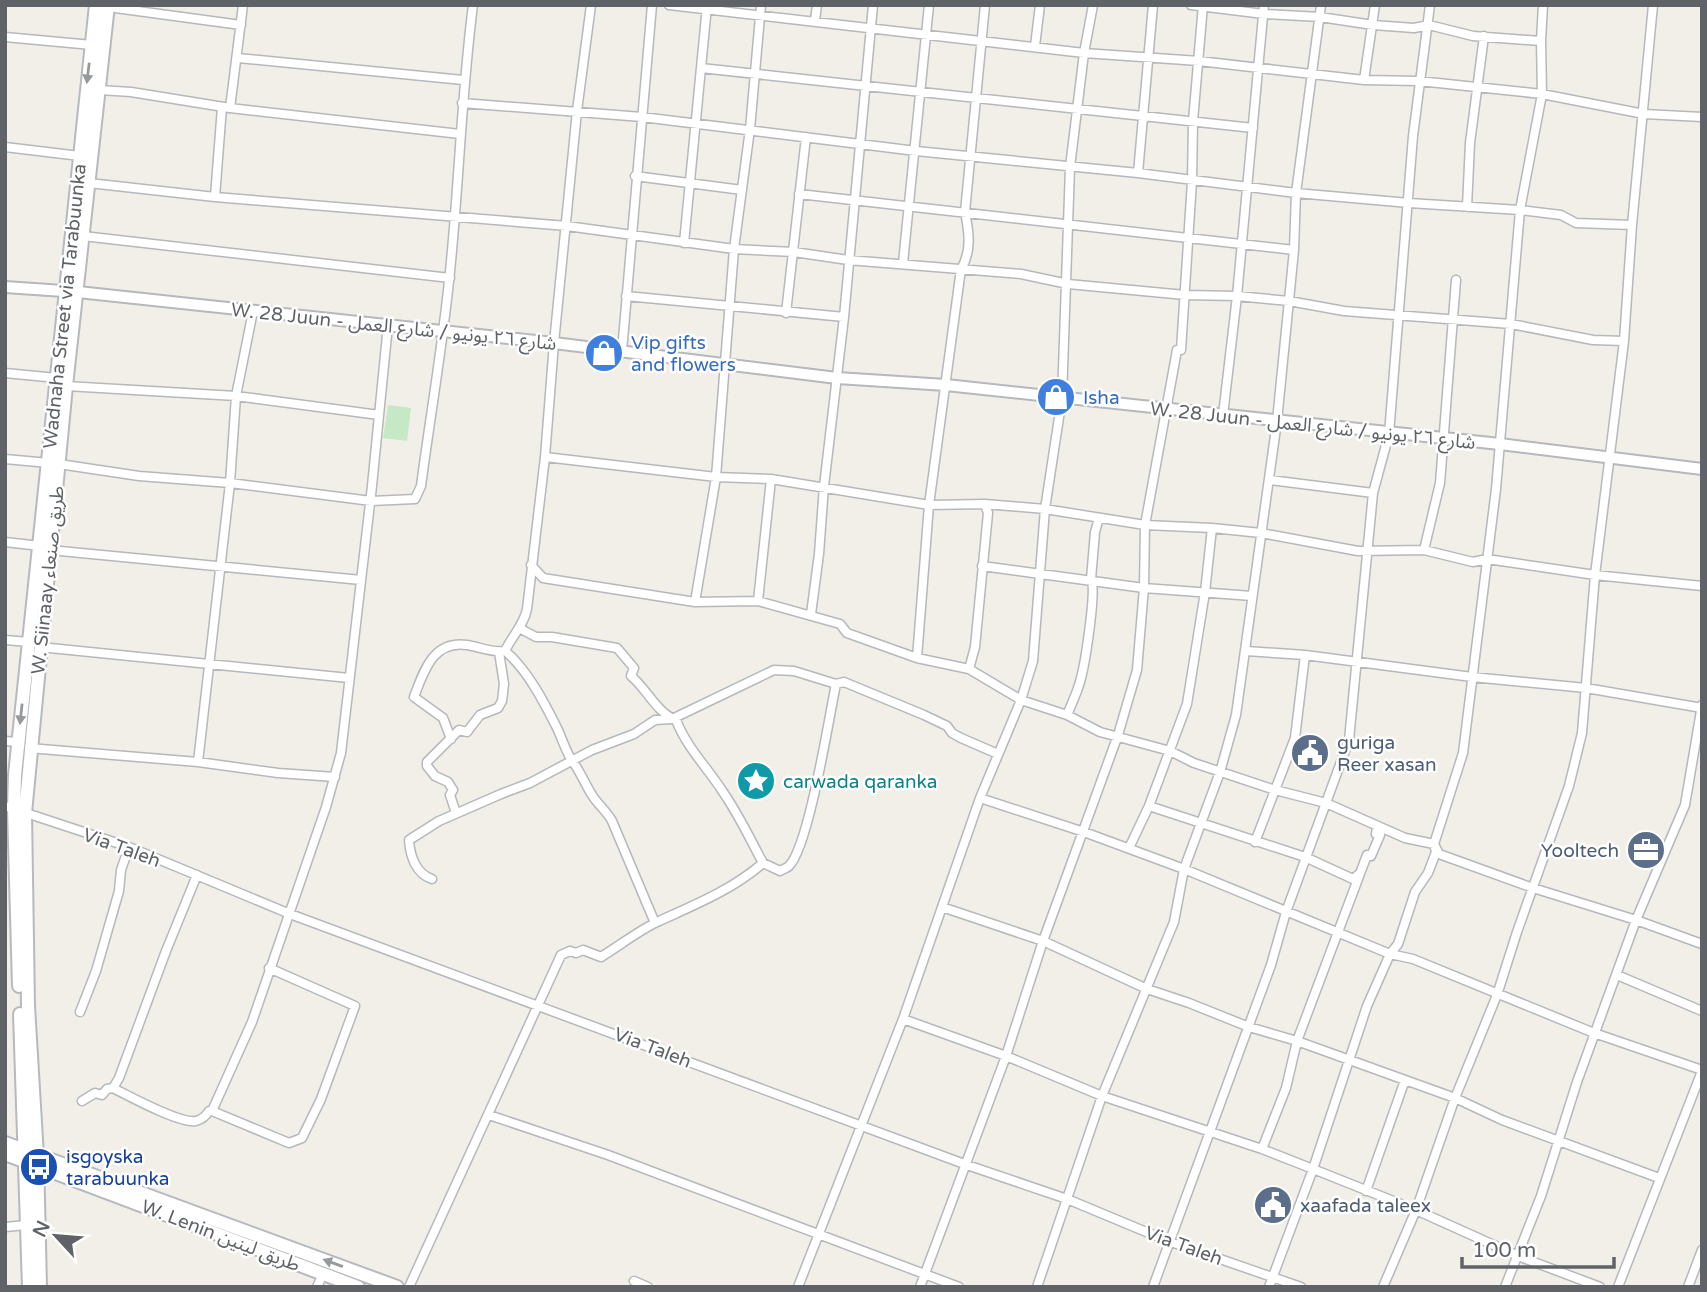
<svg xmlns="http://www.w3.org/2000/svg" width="1707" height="1292" font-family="'Varela Round','Noto Sans Arabic',sans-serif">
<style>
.green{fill:#c5e8c5}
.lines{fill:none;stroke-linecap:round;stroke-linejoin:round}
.minor-casing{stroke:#b5b8bc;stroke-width:11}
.tertiary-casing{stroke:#b5b8bc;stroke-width:14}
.secondary-casing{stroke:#b6babf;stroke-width:16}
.minor{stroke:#fff;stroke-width:8}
.tertiary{stroke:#fff;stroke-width:10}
.secondary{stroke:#fff;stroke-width:12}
.oneway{fill:#979a9d}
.labels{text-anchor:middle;stroke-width:5;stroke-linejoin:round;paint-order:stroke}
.street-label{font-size:19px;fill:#5f6368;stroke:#fff}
.shop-label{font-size:19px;fill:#366cbe;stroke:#fff;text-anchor:start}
.service-label{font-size:19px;fill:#4e5e75;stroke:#fff;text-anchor:start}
.culture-label{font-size:19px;fill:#0d838f;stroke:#fff;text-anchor:start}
.transit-label{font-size:19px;fill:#164399;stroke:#fff;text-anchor:start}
</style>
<rect width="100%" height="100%" fill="#f1efe8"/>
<path class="green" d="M388 405 411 408 407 441 383 438Z"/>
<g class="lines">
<defs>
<path id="minor" d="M669 5 1084 53 1199 61 1364 80 1419 81 1542 94 1644 114 1702 117
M1191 5 1264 14 1320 17 1373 25 1414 28 1429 25 1473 36 1541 41
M108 7 241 25
M815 21 817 5
M5 37 92 45
M1035 46 1040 5
M238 58 463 80
M701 68 1253 128
M1364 80 1375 5
M99 90 131 92 230 108 460 134
M462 103 642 117 916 151 1138 173 1296 193 1409 203 1520 210 1561 215 1576 223 1632 225
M230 108 243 5
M5 147 80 156
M1138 173 1153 5
M635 176 742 190
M89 183 215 197 567 226 734 249 794 252 848 260 1021 274 1068 284 1185 295 1237 296 1289 301 1344 311 1511 324 1593 340 1624 341
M799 194 1294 250
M215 197 222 107
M1467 207 1470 143 1484 36
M83 236 450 278
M684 243 707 6
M903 263 929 5
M626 296 844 317
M786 313 806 137
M622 351 652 5
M5 373 57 378
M66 386 236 396 379 415
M1223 415 1237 296 1264 5
M545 457 716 477 771 479 929 505 985 504 1045 509 1145 525 1212 528 1261 533 1358 551 1424 550 1473 562 1487 559 1595 575 1702 586
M5 459 49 463
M59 464 139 476 230 483 371 501 415 499 421 486C430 418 442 349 449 281 459 189 461 97 473 5
M1270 480 1373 493
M5 542 40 546
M50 550 361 580
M1424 550 1440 483 1456 280
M531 565 543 578 695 602 758 601 840 624 847 633 917 658 969 669 1021 700 1067 715 1100 732 1170 751 1194 763 1275 790 1326 803 1405 838 1434 844 1439 854 1533 888 1636 920 1702 944
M982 566 1144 588 1252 596
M758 601 771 479
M695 602 716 477 734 249 750 129 761 5
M811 614 819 554 824 486 844 317 873 5
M5 640 29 642
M40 647 349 678
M505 651C527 669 544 702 557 728 562 738 566 753 573 762 581 773 585 784 592 795 598 805 606 810 612 821L655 923
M1246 651 1305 655 1472 677 1586 688 1702 708
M917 658 929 505 961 269C972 251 969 232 965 212L985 5
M969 669 975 647 988 513 985 504
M1067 715C1072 703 1078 691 1081 678 1085 663 1097 589 1091 579L1095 532 1099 518
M451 739 443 718 414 697C424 671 433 640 467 645 480 647 492 653 505 651 512 636 524 625 527 609L545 457 554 343 577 111 591 5
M5 741 18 742
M29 748 198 762 278 773 335 777
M198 762 230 483 236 396 253 311
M980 798 1084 832 1184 869 1390 954 1413 959 1594 1033 1702 1070
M5 806 129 847 290 914 967 1165 1067 1199 1168 1241 1301 1287
M1149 806 1305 857 1353 879 1359 874
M456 813 450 795 453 790 448 782 435 776 427 766V762L459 730 467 732 480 715 498 708 502 701 504 684 499 652
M1255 842 1295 738 1305 655
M1129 848 1149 806 1187 704 1205 592 1212 528
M763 863 780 871C783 869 787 868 789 866 809 846 829 717 836 684
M432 879C416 874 410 856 409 840L439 821 501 794 530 783 592 750 634 734 655 720 672 719 774 670 794 671 836 684 844 682 924 715 947 726 952 733 961 738 998 754
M942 907 1043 941 1147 989 1189 1003 1249 1027 1297 1041 1455 1098 1502 1120 1659 1178
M1617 975 1702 1011
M80 1012 96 971 119 891 121 870 129 847
M903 1019 1006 1056 1102 1096 1262 1149 1313 1169 1416 1210 1518 1256 1600 1287
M113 1088C129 1096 180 1124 196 1121 203 1119 206 1116 209 1111H212L252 1022 326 807 341 753 372 486 388 325
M82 1101 95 1093 102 1095 107 1089 113 1088 119 1078 166 951 197 875
M212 1111 289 1143 302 1138 321 1099 355 1006 269 968
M489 1115 608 1155 959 1287
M1262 1149 1286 1088 1297 1041 1367 855 1371 856 1380 835 1376 834 1377 826
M1366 1191 1405 1080
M5 1227 27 1225
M634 1281 648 1287
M317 1287 323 1274
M409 1287 561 955 570 951 576 953 583 950 601 957C619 946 638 931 657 922 694 905 732 890 763 863 750 839 739 815 723 792 707 767 687 748 676 720 657 713 646 688 631 676L634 668 617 648 552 637H536L519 628
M798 1287 903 1019 980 798 1021 700 1033 661 1045 509 1062 398 1070 167 1084 53 1093 5
M920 1287 1006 1056 1043 941 1118 735 1137 670 1144 588 1145 525 1177 350H1181L1192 181 1193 121 1203 5
M1037 1287 1102 1096 1174 922 1184 869 1220 772 1236 715 1277 421 1294 250 1296 193 1321 5
M1153 1287 1271 965 1286 912 1349 740 1373 493 1389 434 1413 136 1430 5
M1269 1287 1313 1169 1367 1006 1390 954 1398 944 1415 892 1428 873 1436 852 1434 844 1463 753 1496 489 1520 210 1542 94 1541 41 1543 5
M1383 1287 1416 1210 1455 1098 1497 995 1517 932 1569 786 1582 733 1595 575 1624 341 1632 225 1653 5
M1505 1287 1541 1196 1577 1082 1636 920 1685 805 1702 705
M1618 1287 1702 1071
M1688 1287 1702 1250"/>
<path id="tertiary" d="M5 287 78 292 554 343 837 378 946 385 1500 444 1702 469"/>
<path id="secondary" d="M19 986 14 808 15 775 96 5
M20 1014 29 1287
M5 1143 397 1287
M5 1154 358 1287
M40 1287 37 1156 28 1006 25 813 66 386 108 5"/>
</defs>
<use href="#minor" class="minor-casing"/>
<use href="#tertiary" class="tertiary-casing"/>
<use href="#secondary" class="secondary-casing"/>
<use href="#minor" class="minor"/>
<use href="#tertiary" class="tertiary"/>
<use href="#secondary" class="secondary"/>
</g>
<defs><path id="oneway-solid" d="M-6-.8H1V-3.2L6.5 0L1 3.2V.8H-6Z" transform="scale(1.75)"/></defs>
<g class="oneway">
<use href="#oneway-solid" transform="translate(88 73) rotate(97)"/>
<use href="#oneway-solid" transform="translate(21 714) rotate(96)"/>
<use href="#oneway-solid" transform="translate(333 1263) rotate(-160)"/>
</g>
<defs>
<symbol id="shop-disc" viewBox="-11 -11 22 22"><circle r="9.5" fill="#3f7fe0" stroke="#fff"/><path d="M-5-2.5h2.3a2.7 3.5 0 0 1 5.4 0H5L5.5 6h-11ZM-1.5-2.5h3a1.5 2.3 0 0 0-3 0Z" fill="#fff"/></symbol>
<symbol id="civic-disc" viewBox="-11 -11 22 22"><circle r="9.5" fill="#5c6f8a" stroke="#fff"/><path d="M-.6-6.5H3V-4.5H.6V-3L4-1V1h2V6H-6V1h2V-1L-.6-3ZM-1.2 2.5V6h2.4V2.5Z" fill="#fff"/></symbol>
<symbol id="sight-disc" viewBox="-11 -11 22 22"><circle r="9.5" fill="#0f9aa8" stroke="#fff"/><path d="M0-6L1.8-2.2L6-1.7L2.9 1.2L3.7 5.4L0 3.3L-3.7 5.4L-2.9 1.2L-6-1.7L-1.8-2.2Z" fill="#fff"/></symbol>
<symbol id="office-disc" viewBox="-11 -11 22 22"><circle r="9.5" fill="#5c6f8a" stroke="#fff"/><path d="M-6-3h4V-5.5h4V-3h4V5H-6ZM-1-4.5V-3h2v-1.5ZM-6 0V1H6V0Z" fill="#fff"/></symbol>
<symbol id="bus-disc" viewBox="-11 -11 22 22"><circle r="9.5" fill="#1a4fb4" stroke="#fff"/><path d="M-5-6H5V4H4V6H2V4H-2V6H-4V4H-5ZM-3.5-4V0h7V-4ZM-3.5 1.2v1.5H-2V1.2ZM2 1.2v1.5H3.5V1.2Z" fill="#fff"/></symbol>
</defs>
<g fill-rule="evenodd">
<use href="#shop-disc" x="582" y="331" width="44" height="44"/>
<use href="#shop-disc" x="1034" y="375" width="44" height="44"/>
<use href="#civic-disc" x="1288" y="731" width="44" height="44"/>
<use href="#sight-disc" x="734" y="759" width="44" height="44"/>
<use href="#office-disc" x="1624" y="828" width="44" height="44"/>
<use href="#bus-disc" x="17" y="1145" width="44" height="44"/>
<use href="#civic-disc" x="1251" y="1183" width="44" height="44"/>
</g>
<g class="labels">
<g class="street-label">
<text transform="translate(64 306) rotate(-84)" y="7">Wadnaha Street via Tarabuunka</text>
<text transform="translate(394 326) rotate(6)" y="7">W. 28 Juun - شارع ٢٦ يونيو / شارع العمل</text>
<text transform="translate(1313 425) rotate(6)" y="7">W. 28 Juun - شارع ٢٦ يونيو / شارع العمل</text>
<text transform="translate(47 580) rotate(-84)" y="7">W. Siinaay طريق صنعاء</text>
<text transform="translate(122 847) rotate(20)" y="7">Via Taleh</text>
<text transform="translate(653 1047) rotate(21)" y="7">Via Taleh</text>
<text transform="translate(221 1235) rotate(21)" y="7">W. Lenin طريق لينين</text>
<text transform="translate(1184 1245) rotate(20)" y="7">Via Taleh</text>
</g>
<g class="shop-label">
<text x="631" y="349">Vip gifts<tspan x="631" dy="22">and flowers</tspan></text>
<text x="1083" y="404">Isha</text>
</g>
<g class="service-label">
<text x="1337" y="749">guriga<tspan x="1337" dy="22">Reer xasan</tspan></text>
<text x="1619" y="857" text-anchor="end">Yooltech</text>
<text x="1300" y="1212">xaafada taleex</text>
</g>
<g class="culture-label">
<text x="783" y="788">carwada qaranka</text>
</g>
<g class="transit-label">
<text x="66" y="1163">isgoyska<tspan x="66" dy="22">tarabuunka</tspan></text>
</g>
</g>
<rect width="1707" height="1292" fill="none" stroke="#5f6368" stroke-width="14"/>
<g transform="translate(56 1236) rotate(296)" stroke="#ffffff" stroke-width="5" paint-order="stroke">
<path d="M0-5L12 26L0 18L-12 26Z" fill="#5f6368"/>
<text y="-10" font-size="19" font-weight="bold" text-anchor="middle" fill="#5f6368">N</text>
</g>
<path d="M1462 1257v10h152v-10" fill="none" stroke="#5f6368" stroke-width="3.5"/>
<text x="1472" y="1257" font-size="21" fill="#5f6368" stroke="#ffffff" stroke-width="5" paint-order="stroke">100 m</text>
</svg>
